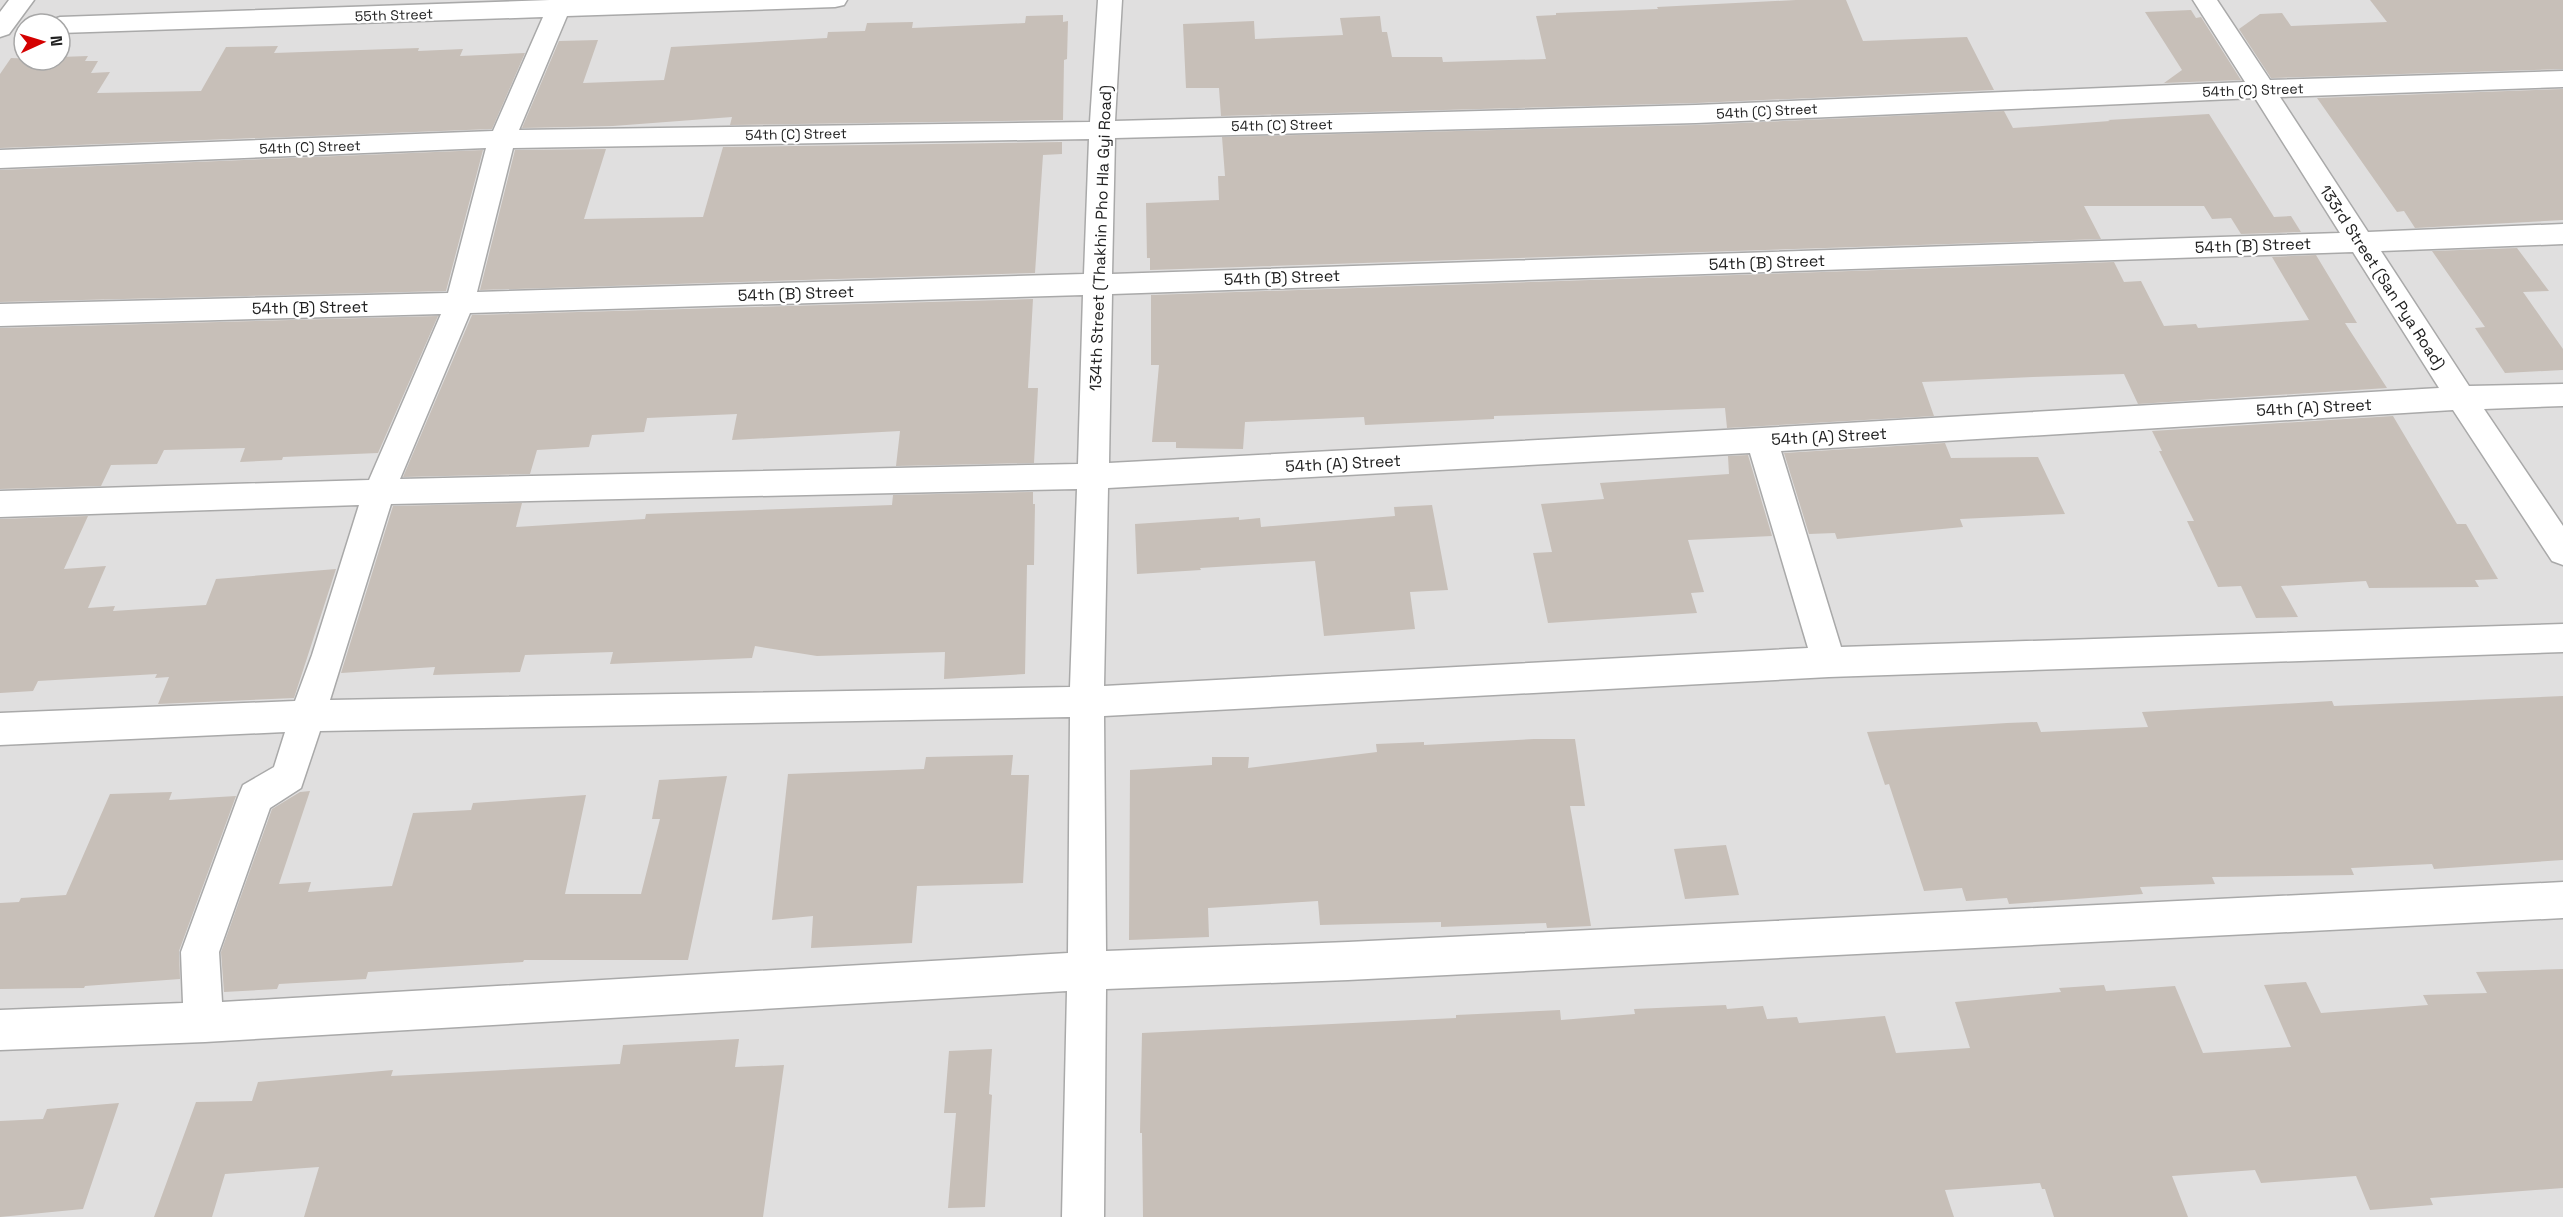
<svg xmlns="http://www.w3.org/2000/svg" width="2563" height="1217" font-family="'Space Grotesk',sans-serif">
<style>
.residential{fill:#e0dfdf;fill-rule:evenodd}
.building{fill:#c7bfb8}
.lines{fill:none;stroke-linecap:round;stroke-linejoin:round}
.minor-casing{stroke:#a9a9a9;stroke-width:3}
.minor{fill:#fff;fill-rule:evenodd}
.labels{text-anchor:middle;stroke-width:4.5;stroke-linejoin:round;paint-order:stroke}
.far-street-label{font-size:14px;fill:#222;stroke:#fff}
.street-label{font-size:16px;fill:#222;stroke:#fff}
</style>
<rect width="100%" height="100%" fill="#f2efe9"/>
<path class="residential" d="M0 0H2563V1217H0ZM24 24H60V60H24Z"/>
<path class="building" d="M1796 0H1846L1863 41 1967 37 1994 90 1696 103 1221 116 1219 88H1186L1183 24 1254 21 1255 39 1343 35 1340 18 1380 16 1382 32H1387L1392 57H1442L1443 62 1546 59 1536 16 1556 15V13L1658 9 1657 7Z
M2370 0H2563V69L2271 78 2239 29 2260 14 2282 13 2291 26 2387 22Z
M2191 10 2196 18 2201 17 2241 80 2164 83 2182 70 2145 12Z
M1063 15V22L1068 21 1067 59 1064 60 1063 120 730 125 732 117 613 126 522 128 559 41 598 40 583 83 664 80 671 47 827 38 828 32 865 31 867 23 913 22 912 28 1025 23 1026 16Z
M278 46 274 53 419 48 418 51 463 49 460 56 525 53 492 129 0 148V74L11 58 60 60V57L88 56 85 61H98L91 73 110 72 97 93 201 91 226 47Z
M2563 89V220L2415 228 2404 211 2397 212 2317 98Z
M2004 111 2013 128 2110 121 2108 120 2209 114 2274 217 2291 216 2301 232 2241 234 2231 218 2212 219 2204 206H2084L2101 239 1150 270V258H1147L1146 203 1219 200 1218 176H1225L1222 137 1696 125Z
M1062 142V154L1043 155 1035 273 480 290 515 150 606 149 584 219 703 217 723 147Z
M483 150 446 291 0 302V170Z
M2517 248 2549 291 2523 292 2563 349V370L2505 373 2475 328 2485 327 2432 251Z
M2316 255 2357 323H2345L2387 388 2138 404 2124 374 2033 377 1922 382 1934 416 1727 428 1725 408 1494 416V419L1365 425 1364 417 1245 422 1243 449 1176 448V442H1152L1159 365H1151V295L2114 262 2124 282 2141 281 2164 326 2196 324 2198 328 2309 320 2272 257Z
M1033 299 1028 388H1038L1034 463 896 466 900 431 732 440 737 414 647 418 644 432 592 435 589 447 537 450 530 474 403 477 472 315Z
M438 316 378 453 283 457 282 460 240 462 245 448 164 450 157 464 111 465 101 486 0 489V328Z
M2393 416 2457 524H2466L2498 579 2475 580 2479 587 2369 588 2366 581 2281 586 2298 617 2256 618 2241 586 2218 587 2187 521H2194L2159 451H2162L2152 431Z
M1945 443 1951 458 2038 457 2065 514 1960 519 1963 527 1837 539 1835 533 1809 534 1784 453Z
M1748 455 1772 536 1688 540 1704 592 1691 593 1697 613 1548 623 1533 553 1552 552 1541 504 1604 499 1600 483 1729 474 1728 456Z
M1033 492V504H1035L1034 565H1027L1025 674 944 679 945 652 817 656 755 646 752 658 610 664 613 652 525 655 520 672 433 675 435 667 341 673 393 506 522 503 516 527 645 519 646 514 892 505 893 495Z
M1432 505 1448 590 1410 592 1415 629 1324 636 1315 561 1200 568 1201 570 1137 574 1135 524 1239 517V520L1260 518 1261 527 1395 516 1394 507Z
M88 516 64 569 106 566 88 608 115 606 113 611 206 605 216 579 336 569 294 698 158 704 169 677 155 678 157 674 38 681 33 691 0 693V519Z
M2563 696V860L2434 869 2432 864 2351 868 2354 875 2212 877 2215 884 2140 887 2143 894 2009 904 2007 898 1966 901 1962 888 1924 891 1889 784 1885 785 1867 732 2007 723 2037 722 2041 732 2148 727 2142 712 2332 701 2334 706Z
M1534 739H1575L1585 806H1570L1591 926 1547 928 1546 923 1441 927V922L1320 925 1318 901 1208 908 1209 937 1129 940 1130 770 1212 765V757H1249L1248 768 1377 752 1376 744 1424 742V745Z
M1013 755 1011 775H1029L1023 883 917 886 912 943 811 948 813 916 772 920 788 774 924 769 926 757Z
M727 776 688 960H524L523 962 368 972 366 979 279 984 277 989 224 992 221 952 272 809 300 792 310 791 279 884 311 882 308 892 392 886 413 813 471 810 473 803 586 795 565 894H641L660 819H652L659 780Z
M172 792 169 800 236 796 179 951 180 979 85 986 84 988 0 989V903L19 902 21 898 66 895 110 794Z
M1726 845 1739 895 1685 899 1674 849Z
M2563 969V1188L2430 1198 2433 1205 2370 1210 2356 1176 2261 1183 2255 1170 2172 1176 2188 1217H2054L2045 1189H2042L2040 1183 1945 1190 1954 1217H1143L1142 1133H1140L1142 1033 1456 1018V1015L1560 1010 1561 1020 1635 1014 1634 1009 1726 1005 1727 1009 1763 1006 1767 1019 1797 1017 1799 1023 1885 1016 1896 1053 1970 1048 1955 1002 2061 992 2059 988 2104 985 2106 991 2175 986 2203 1053 2291 1047 2264 985 2306 982 2321 1013 2428 1005 2423 995 2487 993 2476 972Z
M739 1039 735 1067 784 1065 763 1217H304L319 1167 225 1174 212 1217H154L196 1102 252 1101 258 1082 393 1070 391 1076 620 1064 623 1045Z
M992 1049 989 1094 992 1095 985 1207 948 1208 956 1113H944L949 1051Z
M119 1103 83 1209 0 1217V1121L43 1119 47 1109Z"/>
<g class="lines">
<defs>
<path id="minor" d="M9 0H34L9 34 0 37V12Z
M550 0H847L844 5 835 7 567 16 519 130 1090 122 1098 0H1122L1115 121 1696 105 2245 82 2193 0H2217L2270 80 2563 71V87L2280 97 2368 232 2563 224V244L2381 251 2469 386 2563 384V406L2484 409 2563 526V565L2552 561 2453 410 1781 451 1841 647 2563 624V652L1829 677 1104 716 1106 951 1348 942 2563 882V918L1348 980 1106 989 1104 1217H1062L1067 991 205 1042 0 1050V1010L183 1003 181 952 238 797 243 785 274 767 285 732 0 745V713L295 701 312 655 359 505 0 517V491L369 480 441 314 0 326V304L448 293 486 148 0 168V150L493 131 543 17 60 33V24H48L51 20 60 17ZM2255 98 2340 233 1112 274 1115 138 1696 123ZM1089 139 1084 274 477 292 513 148ZM2353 252 2439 388 1762 428 1109 463 1112 294ZM1083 295 1078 464 400 479 470 313ZM1750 453 1808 648 1104 686 1108 488ZM1077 489 1070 687 330 700 391 504ZM1070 717 1068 953 222 1002 219 952 270 808 301 788 320 731Z"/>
</defs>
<use href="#minor" class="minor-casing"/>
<use href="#minor" class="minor"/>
</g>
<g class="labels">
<g class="far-street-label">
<text transform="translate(394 15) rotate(-2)" y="5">55th Street</text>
<text transform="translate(2253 90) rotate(-2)" y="5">54th (C) Street</text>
<text transform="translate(1767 111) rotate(-3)" y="5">54th (C) Street</text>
<text transform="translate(1282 125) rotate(-1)" y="5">54th (C) Street</text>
<text transform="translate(796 134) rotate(-1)" y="5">54th (C) Street</text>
<text transform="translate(310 147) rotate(-2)" y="5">54th (C) Street</text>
</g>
<g class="street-label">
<text transform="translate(1100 238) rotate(-88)" y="6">134th Street (Thakhin Pho Hla Gyi Road)</text>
<text transform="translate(2253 245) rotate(-2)" y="6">54th (B) Street</text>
<text transform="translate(1767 262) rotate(-2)" y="6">54th (B) Street</text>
<text transform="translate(1282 277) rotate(-2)" y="6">54th (B) Street</text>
<text transform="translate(2383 277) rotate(57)" y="6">133rd Street (San Pya Road)</text>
<text transform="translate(796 293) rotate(-2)" y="6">54th (B) Street</text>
<text transform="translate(310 307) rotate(-1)" y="6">54th (B) Street</text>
<text transform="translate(2314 407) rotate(-3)" y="6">54th (A) Street</text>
<text transform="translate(1829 436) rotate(-3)" y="6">54th (A) Street</text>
<text transform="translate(1343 463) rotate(-3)" y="6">54th (A) Street</text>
</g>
</g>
<g transform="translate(42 42) rotate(86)"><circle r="28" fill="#ffffff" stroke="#a7a7a7" stroke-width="1.5"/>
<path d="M0-4.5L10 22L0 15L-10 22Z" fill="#d40000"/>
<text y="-9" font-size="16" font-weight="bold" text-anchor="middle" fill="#222222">N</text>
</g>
</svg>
